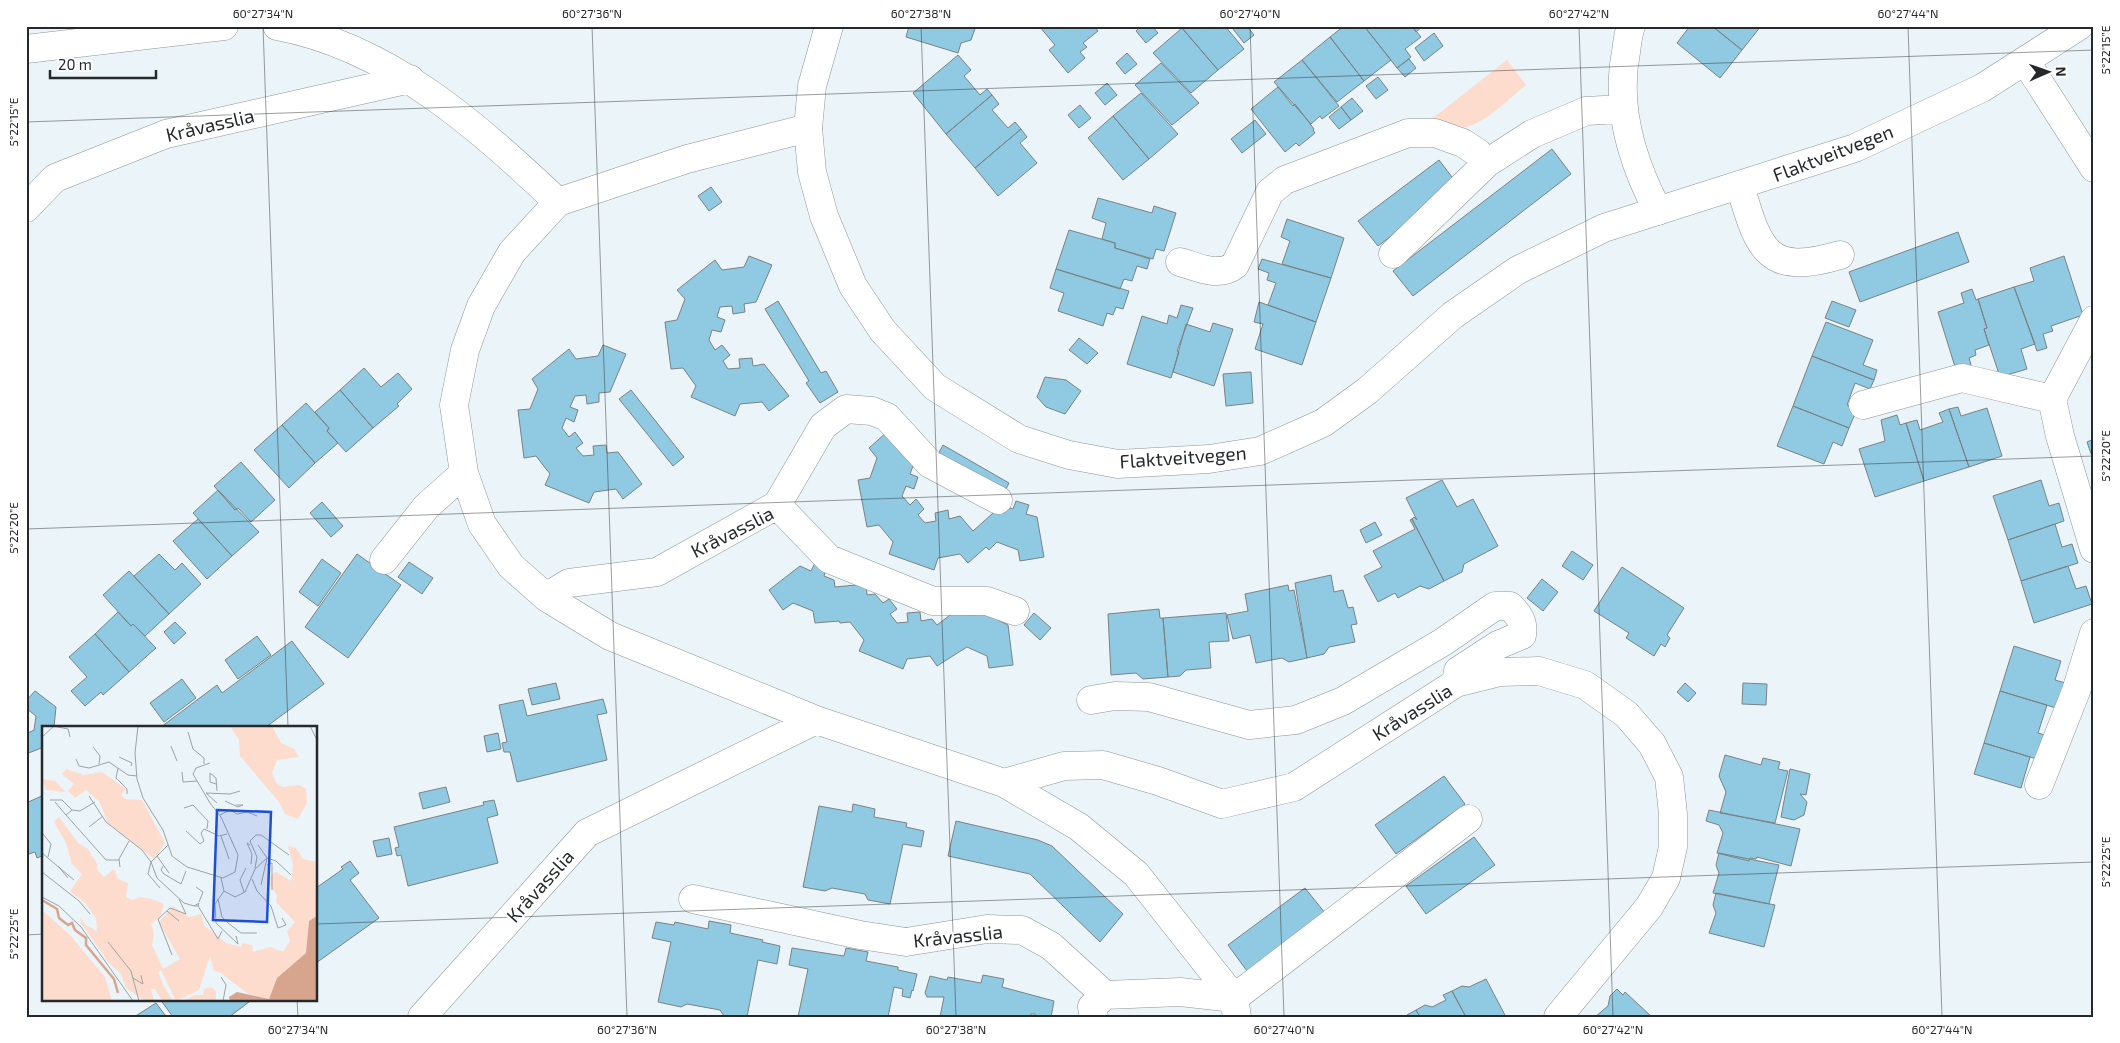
<svg xmlns="http://www.w3.org/2000/svg" width="2120" height="1043" font-family="'Exo 2',sans-serif">
<style>
.green{fill:#fddcce}
.building{fill:#90cae2;stroke:#7a8285}
.lines{fill:none;stroke-linecap:round;stroke-linejoin:round}
.minor-casing{stroke:#8d9598;stroke-width:29}
.major-casing{stroke:#8d9598;stroke-width:29}
.minor{stroke:#fff;stroke-width:28}
.major{stroke:#fff;stroke-width:28}
.ticks{fill:none;stroke:#26292b;stroke-width:1;stroke-opacity:0.45}
.labels{text-anchor:middle;stroke-width:4;stroke-linejoin:round;paint-order:stroke}
.street-label{font-size:19px;fill:#26292b;stroke:#fff}
.inset-river{fill:none;stroke:#d7a48e;stroke-width:2.5}
.inset-road{fill:none;stroke:#9ca3a6;stroke-width:1}
.view{fill:#1d4ed8;fill-opacity:0.15;stroke:#1d4ed8;stroke-width:2.5}
.inset-edge{fill:none;stroke:#26292b;stroke-width:2.5}
.neatline{fill:none;stroke:#26292b;stroke-width:2}
.ticks-label{font-size:12px;text-anchor:middle;fill:#26292b}
</style>
<rect width="100%" height="100%" fill="#ebf4f8"/>
<path class="green" d="M1507 60 1526 85C1508 99 1484 126 1460 128 1450 128 1438 124 1428 122Z"/>
<path class="building" d="M909 26H976L971 40 961 43 958 53 906 37Z
M1039 26H1094L1098 31 1083 43 1087 47 1080 52 1085 58 1068 73 1049 50 1055 45Z
M1141 26H1152L1158 33 1146 43 1136 31Z
M1184 26H1225L1244 49 1218 70 1182 28Z
M1238 26H1247L1254 35 1244 43 1233 29Z
M1344 26H1364L1391 60 1364 81 1330 37Z
M1364 26H1412L1421 37 1405 49 1411 57 1397 68Z
M1412 26H1423L1416 32Z
M1690 26H1712L1742 50 1720 78 1677 43Z
M1712 26H1761L1742 50Z
M1182 28 1218 70 1191 93 1153 53Z
M1434 33 1443 46 1424 61 1415 48Z
M1330 37 1364 81 1337 102 1302 60Z
M1127 53 1137 64 1125 74 1116 63Z
M958 55 971 70 964 76 980 95 987 89 992 95 946 134 913 93Z
M1409 59 1416 68 1405 77 1397 68Z
M1302 60 1339 106 1322 119 1320 116 1311 124 1274 82Z
M1161 63 1199 103 1172 125 1135 85Z
M1378 77 1388 90 1376 99 1366 86Z
M1107 83 1117 95 1105 105 1095 93Z
M1278 87 1293 106 1295 104 1314 129 1313 130 1315 133 1299 146 1296 143 1285 152 1251 109Z
M1141 93 1178 134 1149 159 1113 116Z
M992 95 999 104 992 110 1008 128 1015 122 1021 129 975 168 946 134Z
M1352 98 1363 111 1351 120 1341 107Z
M1080 105 1091 118 1079 128 1068 115Z
M1341 107 1351 120 1339 129 1329 117Z
M1113 116 1149 159 1123 180 1088 138Z
M1255 120 1266 134 1242 153 1231 139Z
M1021 129 1027 137 1020 143 1037 163 998 196 975 168Z
M1552 149 1571 174 1413 296 1393 271Z
M1439 160 1458 185 1378 246 1358 221Z
M711 187 722 202 709 211 698 196Z
M1098 198 1152 213 1154 206 1176 213 1164 251 1156 249 1153 259 1115 248V243L1102 239 1106 223 1092 218Z
M1287 219 1344 238 1331 278 1282 264 1290 241 1281 237Z
M1069 230 1115 243V248L1150 259 1147 269 1137 266 1132 281 1124 279 1120 289 1056 269Z
M1958 232 1969 262 1860 302 1849 272Z
M749 256 772 265 756 302 744 304 745 312 733 314 732 306 720 307 717 317 725 320 721 332 712 330 709 340 715 350 722 345 730 355 723 361 728 369 740 368 739 359 752 358 753 366 764 364 789 396 769 411 762 402 740 404 735 416 691 397 696 386 683 368 671 369 665 322 677 320 685 299 677 290 715 260 722 270 744 267Z
M2064 256 2083 315 2051 326 2053 331 2043 334 2047 348 2037 351 2014 287 2034 281 2030 268Z
M1262 259 1331 278 1316 322 1268 305 1276 283 1267 280 1269 273 1258 269Z
M1056 269 1129 291 1123 309 1116 307 1113 315 1107 313 1103 326 1058 311 1064 293 1050 288Z
M2014 287 2035 344 2021 349 2027 369 2000 377 1984 329 1987 328 1978 299Z
M1972 289 1976 300 1978 299 1987 328 1984 329 1989 345 1975 350 1976 355 1969 358 1971 365 1956 370 1938 312 1964 303 1961 293Z
M778 301 821 373 826 371 838 392 820 403 806 383 809 381 765 309Z
M1832 301 1856 310 1849 327 1825 318Z
M1259 302 1316 322 1302 365 1255 349 1263 324 1254 322Z
M1181 305 1193 308 1177 351 1179 352 1171 378 1127 364 1142 316 1167 324 1169 315 1177 318Z
M1826 322 1873 340 1863 365 1877 370 1874 380 1812 356Z
M1213 323 1233 329 1214 386 1173 372 1186 324 1210 332Z
M1079 338 1098 353 1087 364 1069 350Z
M603 345 626 354 610 392 599 393V402L587 404 586 395 575 396 570 407 578 410 574 422 566 418 562 428 569 437 575 432 583 443 576 448 583 456 594 455 593 446 606 445 607 453 618 452 642 484 623 499 616 489 594 492 589 503 545 485 550 474 536 456 524 458 518 410 530 409 538 389 532 379 569 349 576 359 598 356Z
M1812 356 1874 380 1870 389 1855 383 1847 405 1857 409 1849 428 1793 406Z
M364 368 381 387 398 373 412 389 397 404 399 406 373 428 340 390Z
M1251 372 1253 403 1226 406 1223 374Z
M1045 377 1066 380 1081 391 1065 414 1046 407 1037 397Z
M340 390 373 428 346 452 327 431 329 428 315 412Z
M631 390 684 457 673 466 619 399Z
M306 403 329 428 327 431 338 443 315 463 282 425Z
M1793 406 1849 428 1842 446 1833 442 1824 464 1777 446Z
M1958 407 1961 416 1987 408 2002 456 1969 467 1949 409Z
M1949 409 1969 467 1924 481 1906 423 1917 420 1920 430 1943 422 1939 413Z
M1897 415 1900 425 1906 423 1924 481 1875 497 1859 449 1885 441 1881 420Z
M282 425 315 463 289 488 254 450Z
M887 432 914 463 910 474 918 477 914 489 906 486 902 496 910 505 916 499 924 509 918 515 925 523 936 521 935 513 948 510 949 519 960 516 973 531 1002 505 1013 509 1016 501 1029 505 1026 514 1037 517 1044 557 1020 561 1018 550 997 542 989 550 986 547 968 563 960 554 938 558 934 570 889 554 893 542 879 525 867 527 858 480 870 478 877 458 869 448Z
M2094 439V462L2087 442Z
M943 445 1009 483 1002 497 935 460Z
M241 462 275 500 251 522 238 508 235 510 214 486Z
M1442 480 1457 507 1473 499 1498 546 1464 564 1462 572 1444 581 1412 519 1414 517 1417 520 1406 498Z
M2041 480 2049 506 2059 503 2064 521 2008 540 1993 496Z
M218 490 259 532 232 556 193 513Z
M322 502 343 526 331 537 310 513Z
M198 519 232 556 207 579 173 541Z
M1412 519 1444 581 1429 589 1420 586 1398 598 1395 593 1378 602 1364 576 1382 567 1373 551 1415 529 1410 520Z
M1375 522 1382 535 1366 543 1360 530Z
M2055 524 2062 547 2072 544 2078 563 2021 581 2008 540Z
M1572 551 1593 565 1583 580 1562 566Z
M159 554 175 570 182 563 201 584 169 614 134 576Z
M357 554 401 585 348 658 305 627Z
M322 559 341 573 318 606 299 592Z
M409 562 433 578 422 594 398 577Z
M815 563 826 568 824 576 834 580 835 587 866 584 867 595 875 594 883 603 889 599 897 609 890 614 897 623 908 622 907 613 920 612 921 621 932 619 937 625 962 606 969 615 975 611 986 615 989 608 1001 612 998 620 1008 625 1013 665 989 668 987 656 967 647 937 666 930 656 907 659 903 669 859 651 864 640 850 622 840 623 839 621 815 623 813 611 793 603 783 610 769 590 800 566 811 571Z
M2068 566 2076 589 2086 586 2092 604 2034 623 2021 581Z
M1622 567 1684 608 1667 635 1670 638 1665 647 1661 644 1654 656 1626 638 1629 633 1594 611Z
M129 571 169 614 145 636 133 624 131 626 103 595Z
M1331 575 1334 592 1343 590 1348 608 1353 607 1357 624 1351 625 1355 642 1329 647 1324 654 1307 658 1295 583Z
M1542 579 1558 592 1543 611 1527 598Z
M1288 585 1289 591 1294 590 1307 658 1289 662 1282 658 1256 663 1250 635 1233 639 1227 615 1248 611 1245 594Z
M1159 609 1160 618H1163L1168 677 1143 679 1136 673 1111 675 1108 614Z
M118 612 131 626 133 624 156 648 129 672 95 634Z
M1034 613 1051 628 1040 640 1024 625Z
M1226 613 1229 641 1209 642 1211 668 1186 670 1180 676 1168 677 1163 618Z
M175 622 186 633 174 644 164 632Z
M95 634 129 672 103 695 101 692 85 706 71 691 87 677 69 657Z
M257 636 271 655 238 679 225 660Z
M292 641 324 684 266 727H161L217 685 222 693Z
M2014 646 2061 661 2055 680 2069 684 2056 708 2000 691Z
M182 679 196 698 164 722 150 703Z
M556 683 560 699 532 705 528 689Z
M1685 683 1696 693 1688 702 1677 692Z
M1743 683 1767 684 1766 705 1742 704Z
M35 691 56 707 54 727H44V747L26 754V734L34 730 36 716 26 708V701Z
M2000 691 2047 705 2038 733 2048 736 2040 760 1984 743Z
M603 699 607 713 597 715 607 760 517 782 510 752H504L502 743 507 742 499 705 523 700 527 716Z
M498 733 501 749 487 752 484 736Z
M1984 743 2030 757 2021 788 1974 774Z
M1725 755 1761 765 1763 758 1780 762 1778 769 1788 771 1775 823 1720 813 1726 792 1719 776Z
M1790 769 1810 774 1806 795 1800 794 1807 802 1804 815 1794 820 1781 817Z
M1444 776 1465 804 1396 854 1375 825Z
M446 787 450 802 423 809 419 793Z
M44 795V855L37 858 35 852 26 855V803Z
M494 800 498 815 487 818 498 863 408 886 401 855 397 856 395 848 399 847 394 827 484 805 483 802Z
M853 804 875 809 874 817 907 823 906 827 924 831 921 847 903 844 890 904 868 900 865 894 832 888 825 891 803 887 819 806 852 812Z
M1709 810 1800 829 1791 866 1757 857 1756 859 1750 858 1749 861 1717 853 1723 833 1719 825 1706 821Z
M956 821 1038 840 1052 846 1123 914 1100 942 1030 874 948 856Z
M1474 837 1495 865 1426 914 1406 886Z
M389 838 392 854 377 857 373 841Z
M1719 853 1779 865 1769 904 1713 893 1719 873 1716 865Z
M350 861 359 873 350 880 379 918 316 963V888L343 869 341 867Z
M1305 888 1325 913 1247 971 1228 945Z
M1716 893 1775 905 1764 947 1709 933 1716 913 1713 905Z
M709 921 731 925 730 933 763 940 762 942 780 946 777 964 758 960 747 1017 724 1016 720 1010 687 1004 681 1007 658 1002 671 942 652 938 656 922 674 925 675 922 708 929Z
M792 948 844 956 846 948 868 952 866 961 898 967V970L917 974 913 991 912 990 910 998 902 996 903 989 894 987 888 1017H798L808 969 789 965Z
M983 975 1004 979 1002 987 1054 1001 1051 1017H1035V1014H1031V1017H940L944 997H927L925 993 930 976 947 980 948 977 981 983Z
M1486 979 1506 1017H1466L1452 991 1462 986 1469 987Z
M1617 989 1623 995 1625 992 1652 1017H1595L1608 1006 1610 996Z
M1452 991 1466 1017H1420L1416 1010 1425 1005 1432 1007 1446 1000 1443 995Z
M160 999H253L229 1017H173Z
M156 1003 165 1015 163 1017H134Z
M1416 1010 1420 1017H1409L1407 1015Z"/>
<g class="lines">
<defs>
<path id="minor" d="M277 26C390 47 477 126 558 202
M1631 26C1628 34 1627 44 1626 52 1615 108 1632 162 1658 211
M26 49 224 26
M2026 62 2094 168
M808 128 687 159 558 202 512 252 481 306 465 350 454 405 464 473 482 524 511 566 546 597 610 636 816 720 1004 783 1079 827 1136 874 1234 998 1237 1017
M1740 186C1759 249 1766 277 1840 255
M26 208 55 178 166 134 410 79
M1393 254 1487 163
M1180 262C1198 267 1219 278 1235 265L1270 192 1285 180 1408 133H1435L1463 143 1478 153 1487 163 1532 134 1586 111 1622 109
M2094 320 2052 399 2060 436 2094 549
M1863 405 1962 378 2052 399
M777 505 823 426 846 409 872 411 887 417 930 464 998 500
M384 560 426 507 464 473
M546 597 569 583 657 572 777 505 829 559 933 601H987L1015 611
M1091 700 1115 696 1149 697 1249 725 1296 720 1343 701 1443 642 1495 606H1510C1519 615 1524 622 1522 635L1498 645 1458 671 1456 682
M1004 783 1064 766 1103 765 1158 781 1222 804 1294 787 1456 683 1500 672 1539 671 1585 685 1626 714 1652 744 1669 777 1673 814V847L1666 878 1649 907 1558 1017
M2039 785 2076 691 2094 633
M693 899 860 935 906 942 987 929 1022 930 1051 946 1105 995 1180 992 1234 998 1468 819
M422 1017 587 833 816 720
M1094 1017 1092 1007 1105 995"/>
<path id="major" d="M829 26 812 86 808 128 812 172 824 216 853 286 883 331 935 387 1019 439 1069 455 1118 464 1209 459 1260 451 1323 423 1367 391 1453 315 1518 270 1604 228 1855 148 1982 88 2079 26"/>
</defs>
<use href="#minor" class="minor-casing"/>
<use href="#major" class="major-casing"/>
<use href="#minor" class="minor"/>
<use href="#major" class="major"/>
</g>
<path class="ticks" d="M263 26 288 727M592 26 627 1017M921 26 956 1017M1250 26 1284 1017M1579 26 1613 1017M1908 26 1942 1017M26 122 2094 50M26 529 2094 456M316 924 2094 862M26 935 44 934M297 999 298 1017"/>
<g class="labels">
<g class="street-label">
<text transform="translate(210 125) rotate(-13)" y="7">Kråvasslia</text>
<text transform="translate(1833 153) rotate(-21)" y="7">Flaktveitvegen</text>
<text transform="translate(1183 457) rotate(-4)" y="7">Flaktveitvegen</text>
<text transform="translate(732 532) rotate(-27)" y="7">Kråvasslia</text>
<text transform="translate(1412 712) rotate(-32)" y="7">Kråvasslia</text>
<text transform="translate(540 886) rotate(-48)" y="7">Kråvasslia</text>
<text transform="translate(958 936) rotate(-6)" y="7">Kråvasslia</text>
</g>
</g>
<g transform="translate(42 726)">
<rect width="275" height="275" fill="#ebf4f8"/>
<path d="M188 0H230L239 17 252 23 257 31 235 34 230 47 235 58 241 61 257 59 264 63 265 77 256 93 243 88 237 76 198 30 197 14ZM24 43 42 49 60 46 84 63 79 69 83 73 100 74 123 117 112 133 66 97 57 75 44 64 33 72 26 65 32 58 20 48ZM0 53 13 55 24 66 4 64ZM17 91 36 117 46 123 56 139 54 142 62 151 72 143 76 153 86 157 84 171 90 174 99 171 110 173 122 178 119 189 109 198 112 208 110 219 121 243 138 233 117 196 131 180 147 191 159 188 162 199 184 217 199 221 200 217 210 219 211 226 228 221 241 226 248 215 245 205 253 196 234 176 235 169 226 157 229 149 234 146 249 155 251 139 246 120 254 122 261 133 275 136V190L267 195 264 227 235 252 227 273 206 268 179 247 172 245 168 230 157 264 134 275 119 244 116 246 121 258 131 275H120L113 263H109L112 275H103L84 262 79 248 66 236 39 197 38 191 44 199 55 205 54 192 44 178 28 165 40 148 30 138 24 117 12 96ZM0 184 28 209 63 251 70 275H0ZM169 261 174 265V275H141L153 269H161L162 263Z" fill="#fddcce"/>
<path d="M275 190V275H188L187 271 195 266 227 273 235 252 264 227 267 195Z" fill="#d7a48e"/>
<path class="inset-river" d="M0 174 15 183 17 192 26 199 30 197 33 204 44 212V219L72 253 76 267"/>
<path class="inset-road" d="M11 0 26 3 28 11M96 0 93 27 95 53 101 72 121 104 130 130 145 141 181 152 193 146 196 129 179 91 168 77M268 0 275 14M146 6 151 23 162 32V38M0 11 12 0M129 20 135 35M51 21 58 30 57 38M77 31 90 37 89 40M34 33 37 40 47 42 67 36 86 49 95 50M76 42 74 52 85 63V68M140 46 141 56 155 55M174 58 168 56V47L174 52 175 65M47 70 64 96 100 124 109 136 126 119M8 74H20L30 84 38 85 53 76M183 75 196 81 201 79H194M13 76 24 89 30 84M168 77 151 48 154 42 168 37M175 77 164 67 188 68 198 65M142 82 151 79 166 95 165 103M24 89 64 134H77M178 89 188 84 195 88 205 86 215 90M47 101 61 90M144 105 158 118 162 115 159 107 162 103 177 110 185 108M1 108 9 118 6 131M179 110 187 133M208 119 205 117 210 128 209 138M216 119 225 132 219 159M0 127 32 154M115 130 127 147M109 136 115 152 142 177 152 180 157 177 156 180H152M109 136 106 148 118 162M225 139 230 137V164M16 140 26 152M121 140 119 144 122 148 139 158 144 145M78 141 77 133 87 115M213 142 215 131 208 115 214 109H219L247 129M0 146 37 175 48 188M179 152 182 165 193 171 203 166 213 143 225 132 234 135 249 149M210 153 215 165 229 180 236 202 244 199 240 192M154 161 161 166 157 176M182 165 173 178 174 197 196 218 194 210M202 166 198 154 204 142M0 171 17 180 39 201 91 275M176 173 180 191 186 197 199 207H215M156 180 176 213 180 205M125 185 137 195M66 216 89 245 97 275M130 229 116 193 128 182 144 188 137 173M179 251 184 259 181 275M91 252 101 258 99 249"/>
<path class="view" d="M175 84 229 86 225 196 171 194Z"/>
<rect width="275" height="275" class="inset-edge"/>
</g>
<rect width="2120" height="1043" fill="none" stroke="#ffffff" stroke-width="55"/>
<g transform="translate(2048 72) rotate(88)" stroke="#ffffff" stroke-width="4" paint-order="stroke">
<path d="M0-4L9 19L0 12L-9 19Z" fill="#26292b"/>
<text y="-8" font-size="14" font-weight="bold" text-anchor="middle" fill="#26292b">N</text>
</g>
<path d="M50 70v8h106v-8" fill="none" stroke="#26292b" stroke-width="2.5"/>
<text x="58" y="70" font-size="15" fill="#26292b" stroke="#ffffff" stroke-width="4" paint-order="stroke">20 m</text>
<rect x="28" y="28" width="2064" height="988" class="neatline"/>
<g class="ticks-label">
<text x="263" y="18">60°27'34"N</text>
<text x="592" y="18">60°27'36"N</text>
<text x="921" y="18">60°27'38"N</text>
<text x="1250" y="18">60°27'40"N</text>
<text x="1579" y="18">60°27'42"N</text>
<text x="1908" y="18">60°27'44"N</text>
<text transform="translate(2106 50) rotate(-90)" y="4">5°22'15"E</text>
<text transform="translate(14 122) rotate(-90)" y="4">5°22'15"E</text>
<text transform="translate(2106 456) rotate(-90)" y="4">5°22'20"E</text>
<text transform="translate(14 528) rotate(-90)" y="4">5°22'20"E</text>
<text transform="translate(2106 862) rotate(-90)" y="4">5°22'25"E</text>
<text transform="translate(14 934) rotate(-90)" y="4">5°22'25"E</text>
<text x="298" y="1034">60°27'34"N</text>
<text x="627" y="1034">60°27'36"N</text>
<text x="956" y="1034">60°27'38"N</text>
<text x="1284" y="1034">60°27'40"N</text>
<text x="1613" y="1034">60°27'42"N</text>
<text x="1942" y="1034">60°27'44"N</text>
</g>
</svg>
